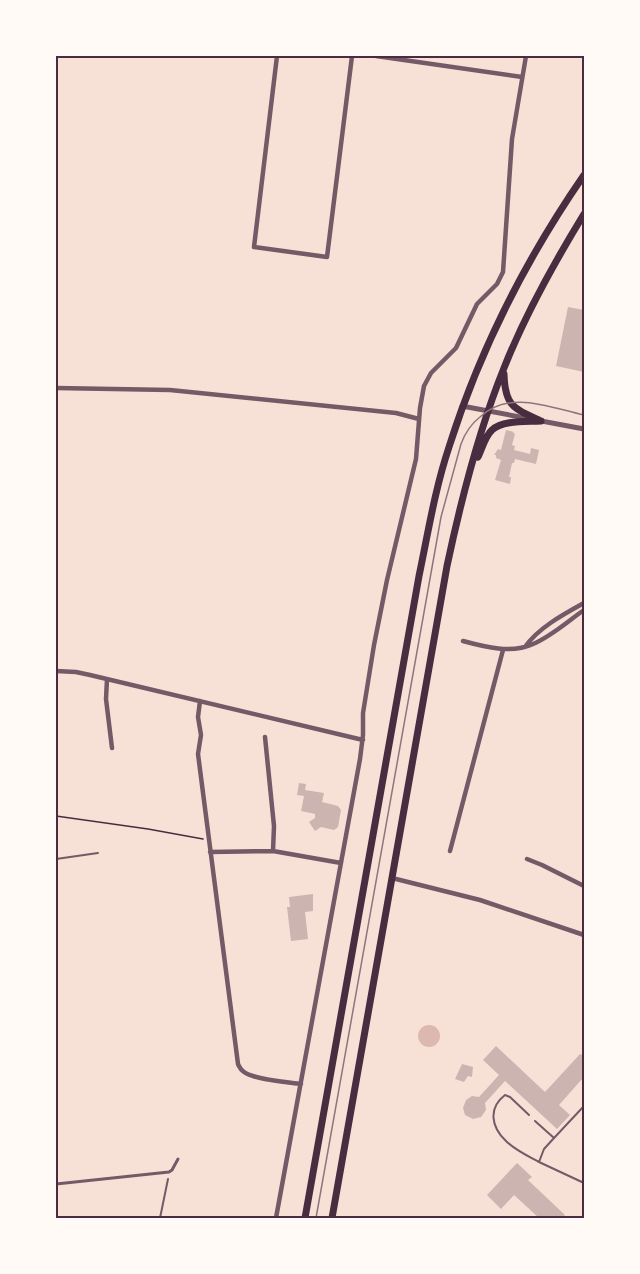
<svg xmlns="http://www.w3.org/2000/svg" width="640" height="1274" font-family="'IBM Plex Sans',sans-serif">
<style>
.water{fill:#dcb8b0}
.building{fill:#ccb4b1}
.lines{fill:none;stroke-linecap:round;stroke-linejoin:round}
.path{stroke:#4a2c40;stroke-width:1.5}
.service{stroke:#755966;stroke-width:2}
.pedestrian{stroke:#755966;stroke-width:3}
.minor{stroke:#755966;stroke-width:4.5}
.tertiary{stroke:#755966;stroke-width:5}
.primary{stroke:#4a2c40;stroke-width:7}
.tram{stroke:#8f747c;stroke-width:1.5}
.neatline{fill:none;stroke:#4a2c40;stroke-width:2}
</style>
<rect width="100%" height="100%" fill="#f7e1d7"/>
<path class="water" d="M418 1036a11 11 0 1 1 22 0a11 11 0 1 1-22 0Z"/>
<path class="building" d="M568 307 584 310V372L556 366Z
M506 430 514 432 513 433 515 434 512 445 515 446 514 450 530 454 531 448 539 450 536 464 515 459 514 463H512L509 477H511L510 484 495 480 501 460 496 458V455H494L498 449 501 450Z
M299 783 306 784 305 790 324 793 322 802 338 806 341 810 338 827 334 830 321 827 315 831 309 822 315 818V814L301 811 304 796 297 795Z
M313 894V911L305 912 308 939 291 941 287 907H290L289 897Z
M496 1046 545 1092 580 1054 581 1055 584 1052V1079L583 1078 559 1105 570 1115 557 1129 505 1081 485 1103 486 1110 481 1117 473 1119 465 1115 463 1108 466 1100 472 1096 479 1097 499 1075 483 1060Z
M462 1064 473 1067 472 1077 468 1076 464 1082 455 1079Z
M517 1163 532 1177 528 1180 565 1215 563 1217 565 1218H539L514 1195 501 1209 487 1195Z"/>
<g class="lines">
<path class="path" d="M56 816 148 829 203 839"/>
<path class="service" d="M56 859 98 853
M529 1115 510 1097 505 1095C488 1108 491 1127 506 1141 515 1150 528 1156 539 1162L544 1149 554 1138 535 1121
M554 1138 584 1106
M539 1162 584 1183
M160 1218 168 1179"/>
<path class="pedestrian" d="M56 1184 169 1172 172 1170 178 1159"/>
<path class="minor" d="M277 56 254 247 327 257 352 56
M376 56 522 77
M56 388 170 390 396 413 419 419
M463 641C485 647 512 654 533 644 552 636 568 621 584 610
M525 647C538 628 564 614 584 603
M56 671 76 672 90 675 363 740
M107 679 106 699 112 748
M200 701 198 717 201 735 198 754 238 1064C240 1068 240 1069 244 1072 255 1080 287 1082 301 1084
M265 737 274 826 273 851
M450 851 503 650
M210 852 273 851 341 863
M527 859 542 865 584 886
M392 878 480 900 584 935
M276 1218 360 759 363 735V713L374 645 387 580 416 459 420 408 424 386 431 373 456 348 477 304 497 284 503 272 512 139 526 56"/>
<path class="tertiary" d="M462 406 584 429"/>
<path class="primary" d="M504 374C505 405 512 408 539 420
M478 457C482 449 485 436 492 430 503 420 526 422 541 421
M305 1218 419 576C428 533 435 489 449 447 480 349 526 259 584 175
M332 1218 447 566C461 500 478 432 504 368 525 315 554 263 584 214"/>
<path class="tram" d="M316 1218 441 517 461 444C465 433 471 424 480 417 510 389 551 408 584 415"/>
</g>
<rect width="640" height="1274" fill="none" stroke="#fffaf5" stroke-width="114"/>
<rect x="57" y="57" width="526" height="1160" class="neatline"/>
</svg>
